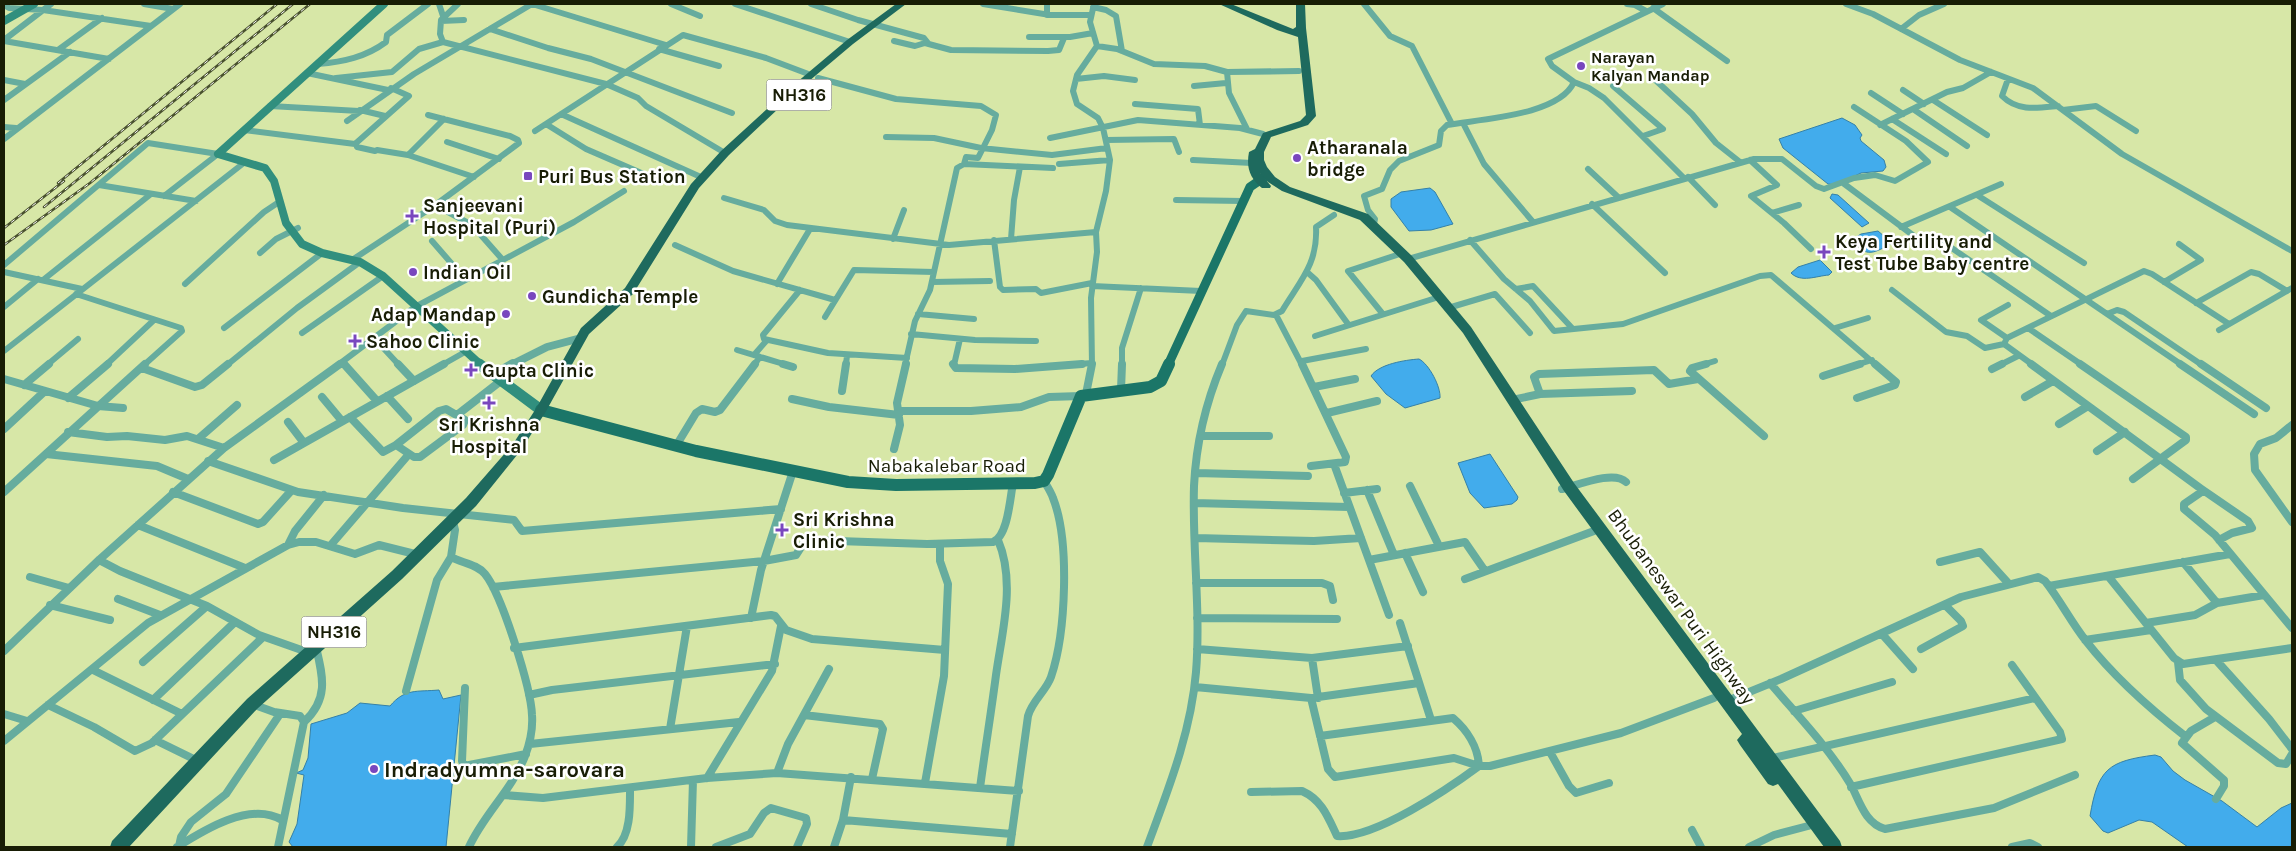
<svg xmlns="http://www.w3.org/2000/svg" width="2296" height="851" font-family="Karla,sans-serif">
<style>
.water{fill:#42acec;stroke:#3581a7}
.lines{fill:none;stroke-linecap:round;stroke-linejoin:round}
.minor-far1{stroke:#66ac9e;stroke-width:6}
.minor{stroke:#66ac9e;stroke-width:8}
.tertiary-far1{stroke:#66ac9e;stroke-width:8}
.tertiary{stroke:#66ac9e;stroke-width:10}
.secondary-far1{stroke:#318f7e;stroke-width:8}
.secondary{stroke:#318f7e;stroke-width:11}
.primary-far1{stroke:#1b7668;stroke-width:9}
.primary{stroke:#1b7668;stroke-width:12}
.trunk{fill:#1e6a5e;fill-rule:evenodd}
.rail-casing{stroke:#49512e;stroke-width:2.5}
.rail{stroke:#fff;stroke-width:1;stroke-dasharray:4.5;stroke-linecap:butt}
.poi-dot{fill:#7947be;stroke:#fff;stroke-width:2}
.labels{text-anchor:middle;stroke-width:5;stroke-linejoin:round;paint-order:stroke}
.far-poi-label{font-size:16px;font-weight:bold;fill:#181d05;stroke:#fff;text-anchor:start}
.shield{fill:#fff;stroke:#5d6150;stroke-width:1}
.shield-label{font-size:18px;font-weight:bold;fill:#181d05}
.poi-label{font-size:19px;font-weight:bold;fill:#181d05;stroke:#fff;text-anchor:start}
.street-label{font-size:19px;fill:#181d05;stroke:#fff}
.near-poi-label{font-size:22px;font-weight:bold;fill:#181d05;stroke:#fff;text-anchor:start}
</style>
<rect width="100%" height="100%" fill="#d7e7a7"/>
<path class="water" d="M1842 118 1855 125 1862 135 1860 138 1861 141 1884 160 1886 167 1883 171 1861 173 1836 185 1828 184 1783 148 1779 139Z
M1430 188 1435 192 1453 224 1431 230 1409 231 1391 207V199L1401 192Z
M1832 194 1838 195 1869 223 1862 227 1830 198Z
M1878 231 1892 243C1876 252 1865 260 1853 239L1861 234Z
M1820 260 1832 272 1829 275C1816 276 1801 283 1791 273L1798 267Z
M1419 359C1429 364 1441 387 1440 398L1405 408 1386 394 1371 376C1379 364 1405 360 1419 359Z
M1490 454 1518 497 1517 500 1512 504 1484 508 1470 493 1458 463Z
M439 690 443 699 461 695 446 847H293L289 842 297 824 304 775 296 773 303 770 308 758 311 724 347 713 360 703 390 706C405 688 417 692 439 690Z
M2155 755 2161 757 2173 771 2185 780 2222 801 2257 827 2281 808 2292 803V847H2188L2152 822 2139 820 2108 833 2103 831 2090 816C2098 769 2108 761 2155 755Z"/>
<g class="lines">
<path class="minor-far1" d="M144 4 173 9
M439 4 443 16
M458 4 441 20 440 34 443 42 606 84 638 98 646 106 725 153
M671 4 700 16
M735 4 850 42
M811 4 858 20 924 38 928 43
M983 4 1050 15H1091
M1047 4V15
M1364 4 1390 36 1412 46 1452 124
M1627 4 1635 5 1646 11
M1846 4 1873 14 1960 60 2033 88 2122 154 2292 251
M4 5 9 8 43 10 151 26
M1093 7 1106 10 1116 16 1122 51
M1653 8 1727 61
M441 21 464 20
M490 29 548 48 591 59 732 113
M1901 29 1919 15 1944 4
M1029 37H1070L1093 33
M4 40 51 4
M4 41 109 59
M894 41 915 46 925 43 951 50 1048 51 1059 50 1064 38
M1097 46 1117 49 1154 64 1205 66 1227 72 1299 71
M659 49 719 66
M58 50 102 18
M318 64C343 62 366 57 386 42L387 35 428 4
M1227 72 1229 93 1247 129
M307 73 388 90
M1651 76 1692 114 1716 143 1740 162
M336 78 392 72 419 49 443 42
M818 78 896 99 981 106 996 115 992 130 978 158 966 157 964 164
M1076 79 1104 76 1135 80
M2008 79 2002 96C2018 112 2038 108 2058 106
M4 80 25 84
M1574 82 1589 88 1604 98 1684 178
M1194 86 1226 83
M1613 86 1663 129 1643 136
M1903 90 1924 104
M1871 93 1903 114
M4 100 70 52
M1933 100 1987 135
M1135 104 1198 109 1200 125
M270 106 359 111
M1913 109 1967 146
M360 110 385 116
M2063 110 2096 106 2136 131
M561 114 703 178
M444 119 408 155 474 177
M1892 119 1946 154
M347 121 414 74 532 4 666 45
M1463 123 1484 164 1533 222
M546 124 586 149 646 175
M1880 125 1947 92 1963 88 1991 72
M4 127 16 128
M244 130 355 144 409 96 391 88
M535 131 683 35 766 58 811 75
M886 137 934 138 981 148 1052 155 1107 148
M1050 138 1138 120 1240 128 1263 134
M4 139 180 4
M1106 140 1174 139 1179 152
M447 142 499 159
M356 144 357 147 375 151
M377 150 408 155
M1193 160 1252 163
M1750 160 1777 185 1751 196 1784 223 1811 249
M1059 164 1110 160
M1588 169 1618 197
M1688 177 1715 205
M1843 183 1918 239 1940 240 2051 316
M99 185 196 201
M1977 195 2084 263
M164 196 218 154
M724 198 764 210 775 221 787 225 949 245 1096 232
M1176 200 1243 201
M1592 204 1665 273
M1950 207 2182 365
M448 212 472 225 502 259
M1772 213 1799 205
M1374 224 1375 219 1368 210 1364 196 1382 189 1390 170 1399 161 1439 145 1441 131 1447 125C1479 119 1559 116 1574 82L1552 66 1548 59 1663 4
M1901 227 2001 184
M893 239 904 210
M1011 239 1014 200 1020 167
M994 240 1000 287 1003 290 1036 289 1041 293 1092 283
M1470 240 1504 279 1530 301 1554 331 1623 324 1760 276 1771 275 1876 365
M432 241 465 279
M675 245 733 271 835 300
M260 253 276 239 298 228
M1408 259 1754 159H1782L1816 186 1824 189 1854 178 1875 175 1895 181 1928 162 1906 141 1854 107
M352 260 434 206 519 143 518 140 510 136 428 115
M4 265 148 143 218 154
M4 272 82 289
M1307 272 1316 280 1348 324
M43 280 151 194
M932 282 990 281
M2164 282 2201 260 2179 244
M185 284 264 212 279 202
M777 284 810 229
M1092 286 1201 291
M1516 289 1533 286 1572 328
M800 290 763 335 764 339 828 353 907 358
M1892 290 1946 332 1967 336 1985 348 2004 344
M76 294 181 328 182 331 144 365
M2196 303 2251 272 2259 274 2287 291
M4 307 38 279
M1448 308 1495 294 1530 333
M1382 313 1348 271 1403 253
M918 314 974 319
M2107 314 2117 310 2124 312 2202 365
M1276 315 1302 365
M825 317 854 270 934 272
M224 328 322 253
M1835 328 1868 318
M2028 328 2082 365
M2219 330 2292 288
M302 333 383 276
M911 334 975 340 1036 341
M1315 336 1439 297
M374 338 399 365
M2007 338 1981 320 2008 305
M737 350 787 365
M4 351 245 162
M754 355 767 340
M1302 361 1366 349
M342 362 345 365
M47 365 78 339
M106 365 154 320
M227 365 297 308 360 262
M338 365 415 307 574 222 624 191
M442 365 465 352
M754 365 760 357
M846 365 847 355
M905 365 915 321 930 290 957 168 964 164 1053 168
M954 365 960 339
M1066 365 1092 363
M1092 365 1091 298 1097 252 1096 232 1106 191 1110 160 1103 128 1098 118 1077 104 1073 91 1077 75 1097 46 1090 22 1094 4
M1122 365V348L1141 288
M1222 365 1237 325 1246 311 1274 315 1282 311C1300 281 1318 264 1316 227L1334 215
M1702 365 1715 361
M1856 365 1872 360
M2000 365 2018 356
M2033 365 2004 344 2007 338 2144 271 2152 274 2229 324"/>
<path class="minor" d="M344 364 377 401
M398 364 414 381
M783 364 793 367
M953 364 956 368 1015 369 1082 364
M1302 364 1346 457 1345 462 1311 466
M1706 364 1692 368 1690 371 1764 436
M2031 364 2200 488V493L2184 504V509L2215 535 2292 628
M2080 364 2186 437V440L2133 479
M2180 364 2254 414
M2201 364 2266 408
M142 368 195 387 202 385 228 364
M1992 369 2002 364
M1823 376 1860 364
M4 379 98 406 123 408
M24 385 49 364
M1314 387 1355 379
M1121 390 1122 364
M842 391 846 364
M1086 394 1092 364
M1540 394 1534 377 1539 374 1654 370 1669 384 1698 379
M387 396 408 419
M322 397 342 421
M2025 397 2053 381
M68 398 108 364
M1857 398 1895 385 1896 382 1875 364
M792 399 829 407 899 415
M1512 400 1540 394 1632 391
M446 409 465 420 463 425 420 457H414L396 445 439 411Z
M898 411H971L1021 407 1049 397 1081 396
M1327 413 1377 401
M457 415 502 380
M350 417 383 452 396 445
M288 422 304 443
M2059 424 2088 406
M2292 425 2276 438 2260 444 2254 454 2255 470 2292 522
M4 429 45 391
M68 432 107 437 127 436 165 440 187 436 224 448
M1201 436H1269
M198 439 237 405
M676 446 696 413 702 409 715 412 720 410 755 364
M894 449 900 425 897 403 906 364
M2097 451 2125 432
M46 454 157 466 188 479
M274 460 444 364
M208 461 298 492 403 508 514 520 522 531 781 509
M1334 464 1389 615
M1196 473 1308 476
M1410 486 1439 546
M2200 488 2248 521 2252 528 2232 533 2219 540
M1562 489C1578 485 1614 470 1626 482
M1367 490 1394 555
M4 492 145 364
M173 492 258 524 263 522 291 491
M1344 493 1377 489
M1194 503 1349 507
M453 522 455 530 451 557C462 563 477 564 485 574 502 595 531 688 532 715 533 729 530 743 525 756 512 790 484 814 469 847
M138 525 245 568
M1196 538 1314 541 1361 538
M808 540 927 544 993 542C1008 536 1010 498 1013 483
M288 545 295 531 324 495
M330 546 409 454
M1405 553 1423 592
M99 560 120 571 207 606 259 635 310 653
M1369 560 1465 542 1485 571
M1940 562 1980 552 2009 584
M2183 562 2217 603
M2108 576 2174 658 2183 664 2292 648
M30 577 69 588
M1465 579 1594 531
M1196 583H1322L1330 586 1333 600
M2049 586 2230 554
M493 587 764 561 796 555 803 544 811 540
M118 599 160 615
M50 605 110 620
M751 618 761 570 793 471
M1197 618 1337 619
M1400 623 1431 720
M2146 623 2195 615 2217 603 2264 595
M1882 634 1913 669
M2085 640 2151 630
M514 648 771 615 775 616 786 630 812 639 945 650
M1197 649 1312 658 1408 646
M1921 649 1963 626 1961 621 1945 605
M4 651 99 560 224 448 340 364
M1312 658 1318 698
M2216 660 2269 719 2292 749
M143 662 207 606
M2178 662 2180 680 2206 709 2278 763 2286 764 2292 754
M93 670 182 714
M1770 683C1798 716 1829 748 1851 785 1860 802 1865 823 1885 829L1994 808 2075 775
M1195 687 1311 698 1419 683
M465 688 462 761 464 766 526 754
M406 691 437 580 451 557
M529 695 552 690 775 664
M1311 698 1328 769 1335 777 1454 758 1479 766H1490L1621 733 1714 698
M153 700 235 622
M1727 701 1781 679 1961 597 2038 577 2045 581C2060 600 2071 622 2086 641 2114 677 2149 708 2185 736
M252 704 274 712 300 716 304 722 278 847
M48 705 94 727 135 751 152 743 263 637
M1794 711 1892 682
M4 714 27 721
M804 715 880 724 883 729 872 779
M2215 717 2191 731 2182 743 2224 780V786L2216 799
M304 722C329 699 323 677 316 647
M670 729 687 626
M155 740 198 761
M4 741 148 623 288 545 299 542H316L355 554 379 545 419 555
M530 744 739 722
M1550 752 1569 786 1576 793 1609 783
M1769 759 2035 698
M777 773 788 744 829 669
M707 778 772 671 781 626
M925 783 944 676 948 584 940 561V544
M1851 787 2062 739 2060 732 2012 665
M980 788C985 750 991 713 996 675 1002 632 1016 582 998 540
M1251 792 1302 791C1322 800 1328 817 1337 836 1374 839 1448 789 1479 766 1478 747 1467 730 1453 718L1320 736
M503 795 543 798 707 778 777 773 1019 791
M843 820 1012 834
M1692 830 1701 847
M179 846 181 837 191 822 226 794 280 714
M177 847C204 830 250 801 282 820
M617 847C631 835 630 806 630 788
M691 847 693 780
M716 847 750 834 764 813 771 808 806 818 807 824 797 847
M834 847 843 820 851 777
M1010 847 1028 716C1032 701 1046 691 1051 677 1066 633 1070 541 1053 498 1051 492 1047 486 1044 481
M1147 847C1168 790 1191 733 1196 672 1201 610 1192 548 1194 486 1196 444 1206 402 1222 364
M1749 847 1774 835 1808 826
M2012 847 2030 843 2038 847"/>
<path class="tertiary-far1" d="M511 365 547 347 581 338"/>
<path class="tertiary" d="M494 375 513 364"/>
<path class="secondary-far1" d="M384 4 218 154 265 168 274 181 286 223 302 244 322 253 360 262 383 276 481 365
M4 21 34 4"/>
<path class="secondary" d="M479 364 541 410"/>
<path class="primary-far1" d="M1168 365 1250 187 1266 176"/>
<path class="primary" d="M541 410 696 451 848 482 896 485 1035 483 1044 481 1048 475 1081 396 1150 387 1161 381 1169 364"/>
<path class="trunk" d="M896 4H906L853 44 796 92 729 155 699 188 633 294 589 334 545 413 521 450 476 506 402 579 257 709 129 847H110L112 841 247 699 392 571 466 498 513 444 537 407 581 328 625 288 691 184 721 151 790 88 847 40Z
M1219 4H1231L1293 29 1296 27V4H1305L1306 28 1316 116 1308 125 1271 137 1264 152V160L1267 167 1275 177 1290 187 1368 214 1412 256 1471 327 1574 483 1840 841 1842 847H1824L1778 784 1773 786 1768 784 1740 745 1737 740 1742 734 1564 491 1463 333 1404 262 1360 220 1282 191 1268 182 1260 173 1271 186 1270 188H1262C1250 178 1246 168 1249 152L1255 149 1263 133 1300 121 1306 115 1298 37 1277 30Z"/>
<defs>
<path id="rail" d="M58 183 277 4
M44 207 293 4
M4 228 64 181
M4 245 90 183 310 4"/>
</defs>
<use href="#rail" class="rail-casing"/>
<use href="#rail" class="rail"/>
</g>
<g class="poi-dot">
<circle cx="1581" cy="66" r="5"/>
<circle cx="1297" cy="158" r="5"/>
<rect x="523" y="171" width="10" height="10" rx="2.5"/>
<path d="M409.5 208.5h5v5h5v5h-5v5h-5v-5h-5v-5h5z"/>
<path d="M1821.5 244.5h5v5h5v5h-5v5h-5v-5h-5v-5h5z"/>
<circle cx="413" cy="272" r="5"/>
<circle cx="532" cy="296" r="5"/>
<circle cx="506" cy="314" r="5"/>
<path d="M352.5 333.5h5v5h5v5h-5v5h-5v-5h-5v-5h5z"/>
<path d="M468.5 362.5h5v5h5v5h-5v5h-5v-5h-5v-5h5z"/>
<path d="M486.5 395.5h5v5h5v5h-5v5h-5v-5h-5v-5h5z"/>
<path d="M779.5 522.5h5v5h5v5h-5v5h-5v-5h-5v-5h5z"/>
<circle cx="374" cy="769" r="5"/>
</g>
<g class="labels">
<g class="far-poi-label">
<text x="1591" y="63">Narayan<tspan x="1591" dy="18">Kalyan Mandap</tspan></text>
</g>
<g class="shield">
<rect x="766.5" y="79.5" width="65" height="31" rx="4"/>
<rect x="301.5" y="616.5" width="65" height="31" rx="4"/>
</g>
<g class="shield-label">
<text x="799" y="101">NH316</text>
<text x="334" y="638">NH316</text>
</g>
<g class="poi-label">
<text x="1307" y="154">Atharanala<tspan x="1307" dy="22">bridge</tspan></text>
<text x="538" y="183">Puri Bus Station</text>
<text x="423" y="212">Sanjeevani<tspan x="423" dy="22">Hospital (Puri)</tspan></text>
<text x="1835" y="248">Keya Fertility and<tspan x="1835" dy="22">Test Tube Baby centre</tspan></text>
<text x="423" y="279">Indian Oil</text>
<text x="542" y="303">Gundicha Temple</text>
<text x="496" y="321" text-anchor="end">Adap Mandap</text>
<text x="366" y="348">Sahoo Clinic</text>
<text x="482" y="377">Gupta Clinic</text>
<text x="489" y="431" text-anchor="middle">Sri Krishna<tspan x="489" dy="22">Hospital</tspan></text>
<text x="793" y="526">Sri Krishna<tspan x="793" dy="22">Clinic</tspan></text>
</g>
<g class="street-label">
<text x="947" y="472">Nabakalebar Road</text>
<text transform="translate(1682 606) rotate(54)" y="7">Bhubaneswar Puri Highway</text>
</g>
<g class="near-poi-label">
<text x="384" y="777">Indradyumna-sarovara</text>
</g>
</g>
<rect width="2296" height="851" fill="none" stroke="#181d05" stroke-width="10"/>
</svg>
